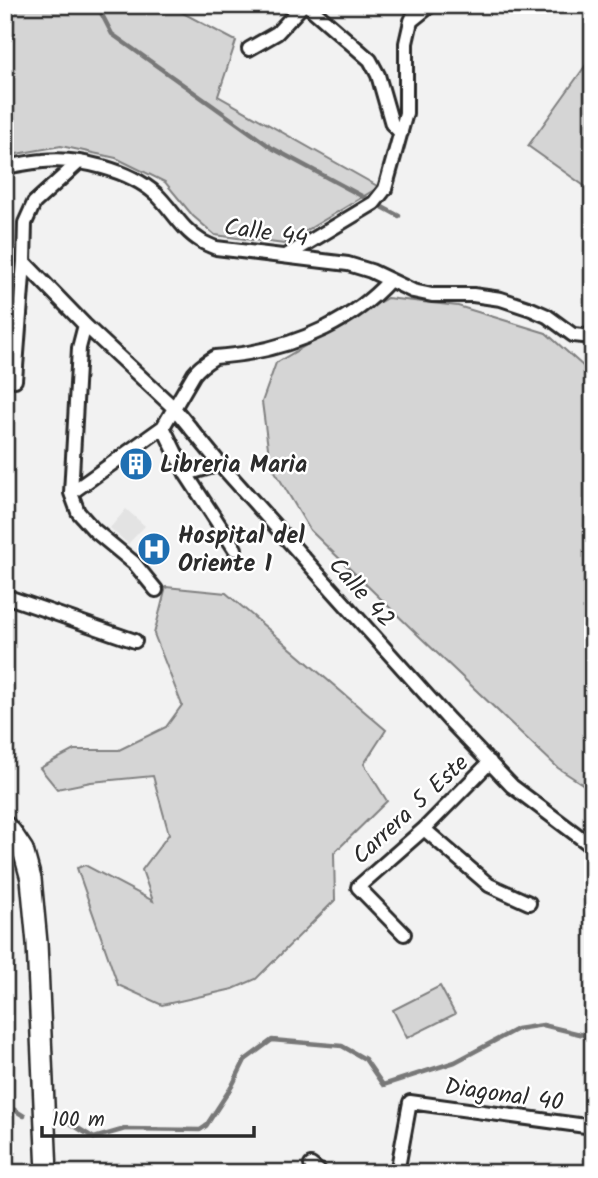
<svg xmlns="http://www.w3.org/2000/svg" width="598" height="1178" font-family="Kalam,sans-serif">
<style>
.built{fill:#e3e3e3}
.green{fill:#d5d5d5;stroke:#808080;stroke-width:2}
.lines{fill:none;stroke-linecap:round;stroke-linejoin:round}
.stream{stroke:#787878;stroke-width:4.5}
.street-casing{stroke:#2b2b2b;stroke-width:18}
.primary-casing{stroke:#2b2b2b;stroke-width:24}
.street{stroke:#fff;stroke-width:12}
.primary{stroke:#fff;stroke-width:19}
.labels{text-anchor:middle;stroke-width:5;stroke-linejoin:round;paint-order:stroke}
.street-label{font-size:24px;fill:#2b2b2b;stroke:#fff}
.poi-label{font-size:24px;font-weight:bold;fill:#2b2b2b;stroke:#fff;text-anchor:start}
</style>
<rect width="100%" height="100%" fill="#f2f2f2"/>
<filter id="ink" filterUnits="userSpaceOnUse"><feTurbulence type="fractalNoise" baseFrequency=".0143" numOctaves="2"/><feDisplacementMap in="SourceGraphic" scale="14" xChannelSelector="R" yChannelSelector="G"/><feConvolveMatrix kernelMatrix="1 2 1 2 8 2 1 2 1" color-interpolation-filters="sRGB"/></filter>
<g filter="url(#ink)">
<path class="built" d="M126 509 145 526 128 544 110 528Z
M164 535 171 547 148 561 136 552Z"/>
<path class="green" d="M5 5H168L236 41 218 96 379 187 284 244 215 235 193 216 165 182 116 158 61 146 5 156Z
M593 55V192L528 146Z
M387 298 458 306 546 333 593 375V791L558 768 418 635 310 530 270 463 262 402 276 363Z
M166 587 226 593 386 730 364 764 387 801 334 853 335 900 256 979 233 989 162 1005 118 985 77 868 85 865 153 901 142 870 169 834 153 776 91 782 57 789 40 768 74 750H119L166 727 182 705 154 634Z
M440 986 455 1014 407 1038 393 1010Z"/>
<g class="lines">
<path class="stream" d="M97 5 112 34 272 148 399 216
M5 1104 24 1116
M68 1122 94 1138 125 1129 200 1130 206 1126 232 1086 245 1060 272 1040 342 1046 365 1059 383 1085 455 1062 517 1029 543 1025 584 1035H593"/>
<defs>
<path id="street" d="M307 5 370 60 378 75 392 124 401 133
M411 21 431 5
M249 49 277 33 303 5
M5 167C18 165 30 162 43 161 78 157 129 170 156 194 171 208 182 230 201 241 206 244 211 246 216 248L348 264 371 271 413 291 432 295H473L501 299 531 309 547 316 573 335 583 336 593 334
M286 256 374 203 385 189 406 113V43L411 21 418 5
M24 262 85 325 174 408 220 464 326 583 449 720 512 786 593 847
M85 325 79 348 71 493 78 512 94 530 134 563 156 590
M15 380 24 262 25 223 34 203 79 162
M163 427 186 474 235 549
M186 474 220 464
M71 493 163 427 194 374C200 366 207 362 215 357 226 356 237 355 248 353 300 344 354 320 389 281
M5 596 135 641
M424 829 489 885 529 903
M404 934 358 887 424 829 490 762
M311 1165 321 1173
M397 1173 410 1102 593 1127"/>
<path id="primary" d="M5 826 11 832 23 850 31 879 37 943 47 1173"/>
</defs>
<use href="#street" class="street-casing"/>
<use href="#primary" class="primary-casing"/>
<use href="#street" class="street"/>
<use href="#primary" class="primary"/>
</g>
</g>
<defs>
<symbol id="building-disc" viewBox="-11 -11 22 22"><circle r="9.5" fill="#1f6fb2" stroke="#fff"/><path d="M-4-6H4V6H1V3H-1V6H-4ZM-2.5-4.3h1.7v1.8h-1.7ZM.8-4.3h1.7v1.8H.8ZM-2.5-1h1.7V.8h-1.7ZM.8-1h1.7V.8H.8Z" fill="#fff"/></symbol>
<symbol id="hospital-disc" viewBox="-11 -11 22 22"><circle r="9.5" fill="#1f6fb2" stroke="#fff"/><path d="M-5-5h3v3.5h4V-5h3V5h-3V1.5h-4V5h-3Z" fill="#fff"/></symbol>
</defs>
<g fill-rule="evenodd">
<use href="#building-disc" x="117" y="445" width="38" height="38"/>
<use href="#hospital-disc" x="135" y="530" width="38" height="38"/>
</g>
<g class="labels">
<g class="street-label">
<text transform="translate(266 232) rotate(8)" y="8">Calle 44</text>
<text transform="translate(362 592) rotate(48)" y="8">Calle 42</text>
<text transform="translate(410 809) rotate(-43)" y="8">Carrera 5 Este</text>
<text transform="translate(504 1094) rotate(8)" y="8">Diagonal 40</text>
</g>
<g class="poi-label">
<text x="160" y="472">Libreria Maria</text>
<text x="178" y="543">Hospital del<tspan x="178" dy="28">Oriente 1</tspan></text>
</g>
</g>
<rect width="598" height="1178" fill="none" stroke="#fff" stroke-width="28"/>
<rect x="14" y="14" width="570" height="1150" fill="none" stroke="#2b2b2b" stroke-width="2.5" filter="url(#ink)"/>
<path d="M42 1126v10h212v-10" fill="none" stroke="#2b2b2b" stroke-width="3.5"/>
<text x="52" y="1126" font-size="21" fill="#2b2b2b" stroke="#ffffff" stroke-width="5" paint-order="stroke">100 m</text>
</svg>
